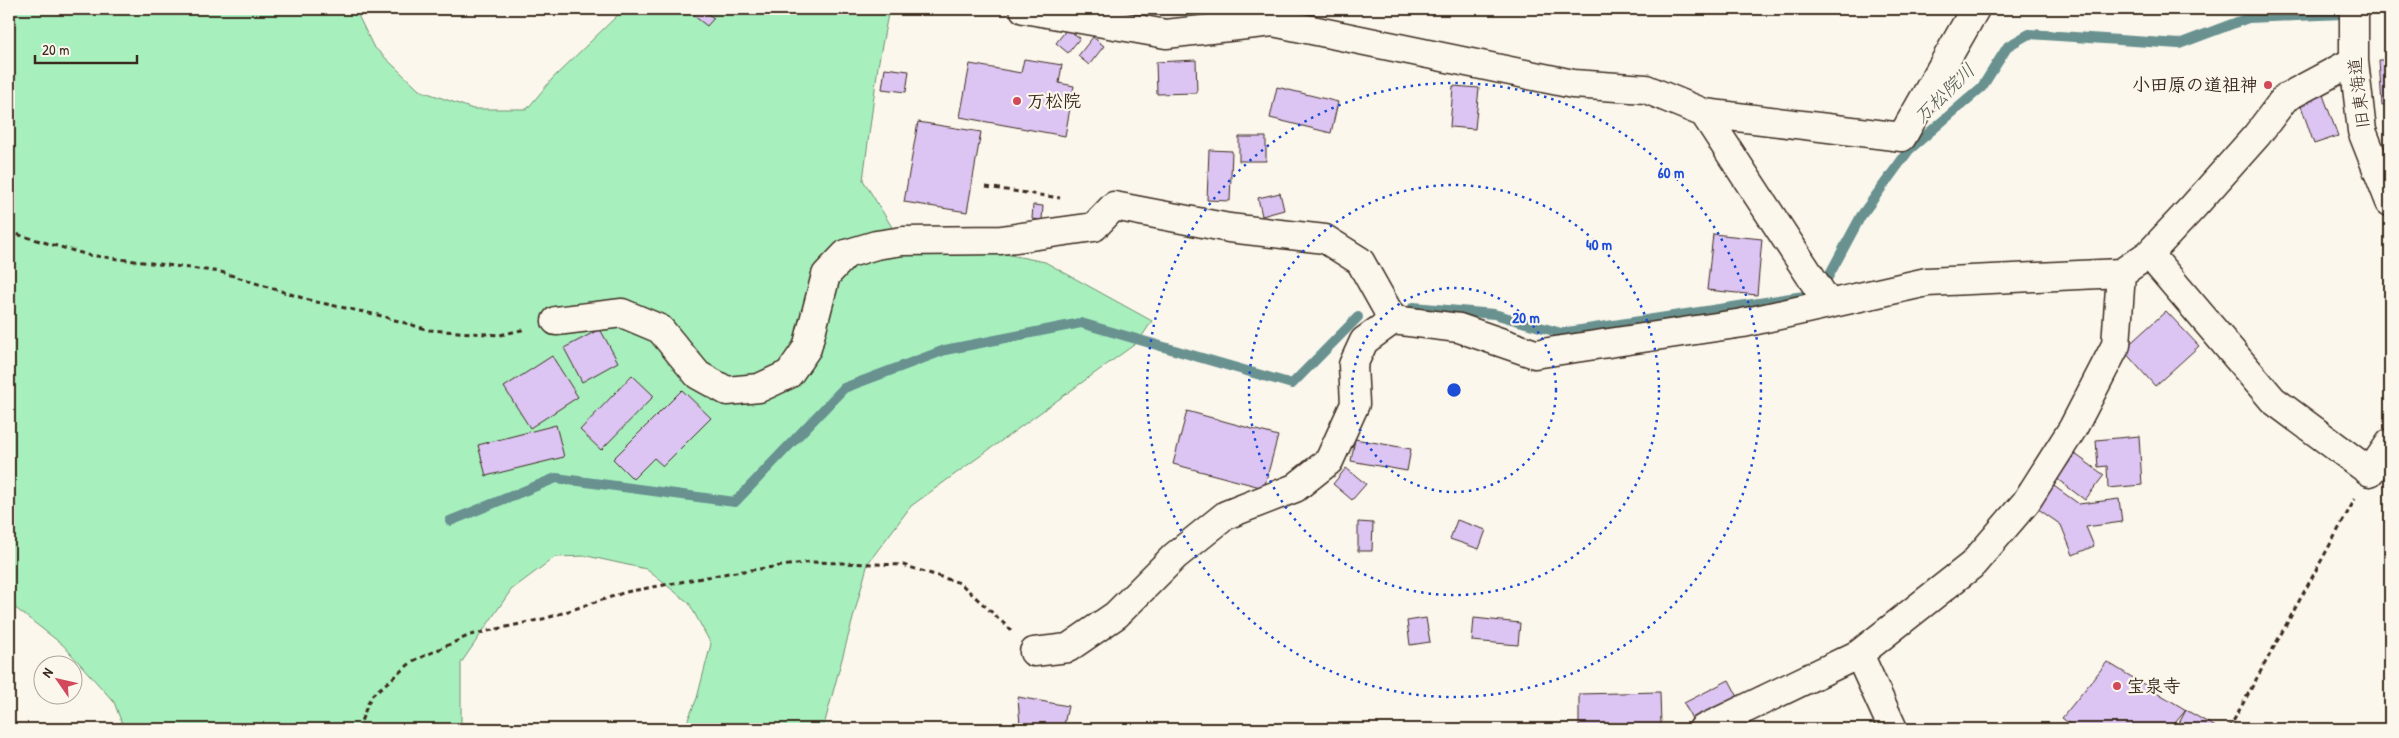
<svg xmlns="http://www.w3.org/2000/svg" width="2399" height="738" font-family="'Patrick Hand','Klee One',sans-serif">
<style>
.green{fill:#a7f0be;stroke:#718d6e}
.lines{fill:none;stroke-linecap:round;stroke-linejoin:round}
.stream{stroke:#67918f;stroke-width:10}
.building{fill:#dcc4f3;stroke:#3b2a1e}
.minor-casing{stroke:#3b2a1e;stroke-width:31}
.path{stroke:#3b2a1e;stroke-width:3;stroke-dasharray:5 4;stroke-linecap:butt}
.minor{stroke:#fbf7ec;stroke-width:28}
.ring{fill:none;stroke:#1d4ed8;stroke-width:2.5;stroke-dasharray:2.5 5}
.poi-dot{fill:#d1495b;stroke:#fbf7ec;stroke-width:2}
.labels{text-anchor:middle;stroke-width:4.5;stroke-linejoin:round;paint-order:stroke}
.poi-label{font-size:18px;font-weight:bold;fill:#3b2a1e;stroke:#fbf7ec;text-anchor:start}
.street-label{font-size:18px;fill:#3b2a1e;stroke:#fbf7ec}
.water-label{font-size:19px;font-style:italic;fill:#4d554d;stroke:#fbf7ec}
.centre{fill:#1d4ed8;stroke:#fbf7ec;stroke-width:2.5}
.ring-label{font-size:15px;text-anchor:middle;font-weight:bold;fill:#1d4ed8;stroke:#fbf7ec;stroke-width:4.5;stroke-linejoin:round;paint-order:stroke}
</style>
<rect width="100%" height="100%" fill="#fbf7ec"/>
<filter id="ink" filterUnits="userSpaceOnUse"><feTurbulence type="fractalNoise" baseFrequency=".02" numOctaves="2"/><feDisplacementMap in="SourceGraphic" scale="10" xChannelSelector="R" yChannelSelector="G"/><feConvolveMatrix kernelMatrix="1 2 1 2 8 2 1 2 1" color-interpolation-filters="sRGB"/></filter>
<g filter="url(#ink)">
<path class="green" d="M9 9H355L373 46 419 90 473 109H527L553 78 624 9H889L878 66 863 180 895 232 1045 262 1152 321 1138 342 911 506 868 563 823 729H684L697 698 711 644 689 603 646 569 587 556 555 557 511 590 461 663V729H124L114 702 63 645 9 603Z"/>
<g class="lines">
<path class="stream" d="M1826 281 1861 216 1909 150 1982 87 2008 46 2029 34 2179 44 2248 18 2342 14 2347 9
M1413 307 1494 314 1561 333 1804 296
M450 521 556 478 735 502 844 388 945 350 1081 323 1292 384 1358 317"/>
</g>
<path class="building" d="M700 9 714 18 707 26 694 16Z
M2386 9H2390V49H2388Z
M1067 29 1080 38 1068 53 1056 43Z
M1093 37 1104 46 1089 65 1078 56Z
M1024 59 1062 65 1059 83 1074 86 1065 136 960 117 970 64 1021 73Z
M1196 60 1197 93 1157 94 1156 62Z
M2379 60H2390V104L2382 105Z
M885 68 909 71 906 92 882 89Z
M1453 86 1479 88 1475 129 1450 127Z
M1277 87 1338 102 1331 133 1270 118Z
M2323 95 2338 136 2314 144 2300 103Z
M918 122 981 132 967 212 904 202Z
M1239 137H1266V161H1239Z
M1209 150 1232 151 1230 201 1207 200Z
M1280 193 1284 210 1262 216 1258 198Z
M1033 205 1043 206 1042 220 1032 219Z
M1713 234 1762 239 1757 295 1707 290Z
M2166 311 2199 346 2155 386 2123 350Z
M600 329 618 362 582 382 564 348Z
M552 356 578 397 530 428 504 387Z
M632 375 654 396 601 450 580 430Z
M682 390 711 418 663 466 654 458 633 479 613 459Z
M1187 411 1278 436 1264 488 1173 464Z
M556 425 564 457 486 476 478 445Z
M2139 436 2142 485 2108 488 2107 466 2098 467 2096 440Z
M1355 439 1411 449 1407 471 1351 461Z
M2075 454 2104 475 2085 500 2057 479Z
M1346 468 1366 484 1352 500 1333 484Z
M2051 484 2079 504 2119 499 2122 522 2086 527 2094 546 2073 555 2061 525 2034 506Z
M1457 520 1486 530 1479 549 1450 539Z
M1358 522 1373 523 1372 551H1358Z
M1426 618 1430 642 1410 645 1407 621Z
M1474 618 1520 623 1518 645 1472 641Z
M2107 662 2186 710 2170 729H2076L2062 718Z
M1729 680 1738 697 1693 721 1684 703Z
M1660 692 1661 726 1579 727V694Z
M1018 697 1068 706 1063 729 1020 726Z
M2186 710 2219 729H2176Z"/>
<g class="lines">
<defs>
<path id="minor" d="M1024 9 1166 34 1273 22 1573 84 1646 89 1704 113 1828 303
M2354 9V61L2362 131 2390 202
M1704 113 1902 137 1975 9
M2149 254 2273 400 2370 472 2390 443
M556 321 622 313 660 329 698 375 727 391 759 388 789 374 807 348 826 275 846 254 876 245 903 241 1001 240 1094 227 1114 206 1229 228 1325 239 1360 261 1393 320
M1034 652 1068 648 1116 615 1175 556 1226 515 1295 488 1329 461 1355 404 1353 365 1364 341 1393 320 1459 328 1535 354 1743 323 1927 282 2121 273 2149 254 2193 207 2257 135 2285 98 2354 61
M1859 654 1893 729
M1703 729 1859 654 1972 565 2026 502 2073 428 2116 345 2121 273"/>
</defs>
<use href="#minor" class="minor-casing"/>
<path class="path" d="M986 187 1060 198
M9 232 88 255 221 272 312 301 378 315 429 330 500 335 526 329
M358 729 371 696 413 661 470 635 547 618 626 592 729 573 811 562 903 565 960 583 1011 630
M2229 729 2355 499"/>
<use href="#minor" class="minor"/>
</g>
</g>
<g class="ring">
<circle cx="1454" cy="390" r="102"/>
<circle cx="1454" cy="390" r="205"/>
<circle cx="1454" cy="390" r="307"/>
</g>
<g class="poi-dot">
<circle cx="2268" cy="85" r="5"/>
<circle cx="1017" cy="101" r="5"/>
<circle cx="2117" cy="686" r="5"/>
</g>
<g class="labels">
<g class="poi-label">
<text x="2258" y="91" text-anchor="end">小田原の道祖神</text>
<text x="1027" y="107">万松院</text>
<text x="2127" y="692">宝泉寺</text>
</g>
<g class="street-label">
<text transform="translate(2359 93) rotate(-97)" y="6">旧東海道</text>
</g>
<g class="water-label">
<text transform="translate(1944 93) rotate(-44)" y="7">万松院川</text>
</g>
</g>
<circle cx="1454" cy="390" r="8" class="centre"/>
<g class="ring-label">
<text x="1671" y="178">60 m</text>
<text x="1599" y="250">40 m</text>
<text x="1526" y="323">20 m</text>
</g>
<rect width="2399" height="738" fill="none" stroke="#fbf7ec" stroke-width="30"/>
<rect x="15" y="15" width="2369" height="708" fill="none" stroke="#3b2a1e" stroke-width="2" filter="url(#ink)"/>
<g transform="translate(58 680) rotate(304)"><circle r="24" fill="#fbf7ec" stroke="#aea59a"/>
<path d="M0-4L9 19L0 12L-9 19Z" fill="#d1495b"/>
<text y="-8" font-size="14" font-weight="bold" text-anchor="middle" fill="#3b2a1e">N</text>
</g>
<path d="M35 55v8h102v-8" fill="none" stroke="#3b2a1e" stroke-width="2.5"/>
<text x="42" y="55" font-size="15" fill="#3b2a1e" stroke="#fbf7ec" stroke-width="4" paint-order="stroke">20 m</text>
</svg>
